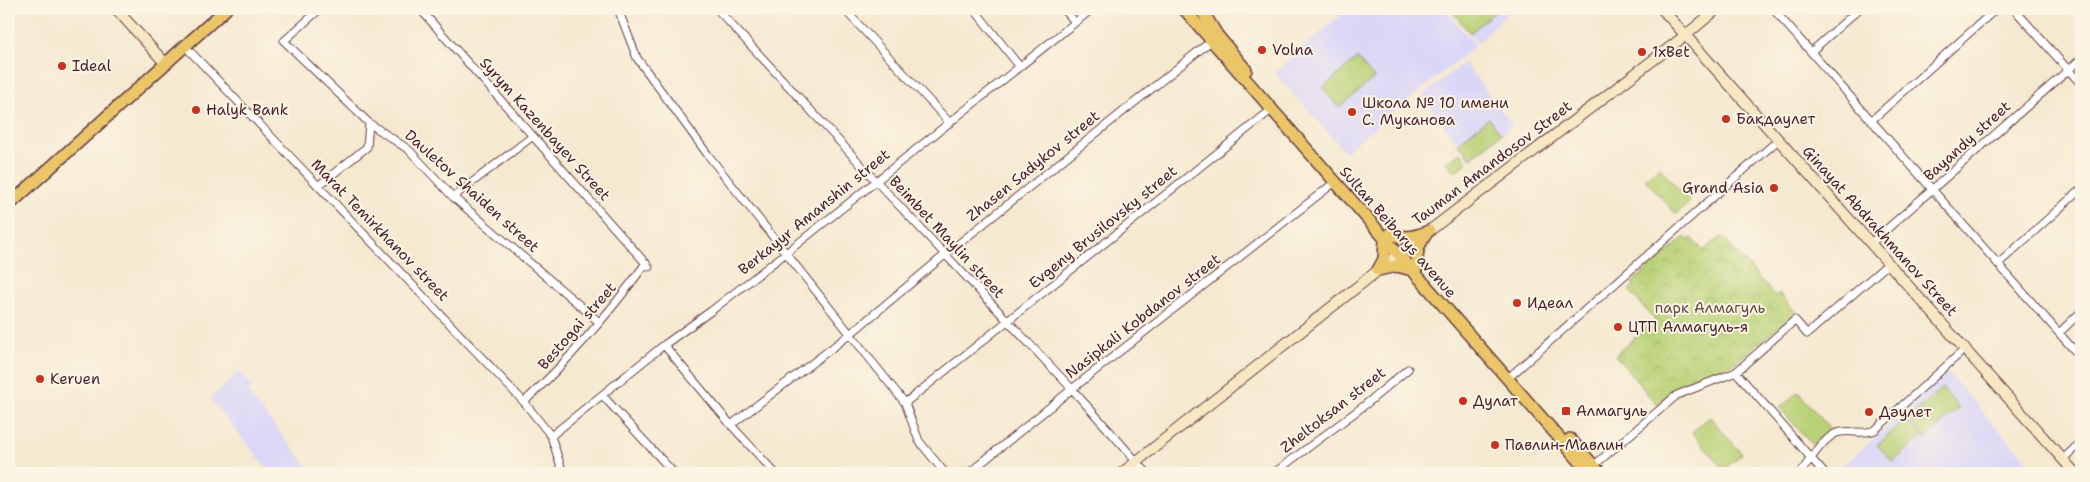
<svg xmlns="http://www.w3.org/2000/svg" width="2090" height="482" font-family="'Shantell Sans',sans-serif">
<style>
.built{fill:#dad6f7}
.park{fill:url(#park-crowns);stroke:#827851}
.pitch{fill:#bad277;stroke:#827851}
.lines{fill:none;stroke-linecap:round;stroke-linejoin:round}
.street-casing{stroke:#643d44;stroke-width:9}
.secondary-casing{stroke:#643d44;stroke-width:12}
.primary-casing{stroke:#643d44;stroke-width:14}
.street{stroke:#fff;stroke-width:7}
.secondary{stroke:#f7e8c3;stroke-width:10}
.primary{stroke:#ebc669;stroke-width:11}
.poi-dot{fill:#c8321e;stroke:#fcf5e5;stroke-width:2}
.labels{text-anchor:middle;stroke-width:4;stroke-linejoin:round;paint-order:stroke}
.poi-label{font-size:15px;fill:#4a1f2b;stroke:#fcf5e5;text-anchor:start}
.street-label{font-size:15px;fill:#4a1f2b;stroke:#fcf5e5}
.park-label{font-size:15px;fill:#664c3e;stroke:#fcf5e5}
</style>
<defs>
<pattern id="park-crowns" width="20" height="18" patternUnits="userSpaceOnUse" patternTransform="scale(1.25)"><rect width="20" height="18" fill="#bad277"/><path d="M2 6a3 3 0 1 1 6 0M12 15a3 3 0 1 1 6 0" fill="none" stroke="#a1b467"/></pattern>
</defs>
<rect width="100%" height="100%" fill="#fcf5e5"/>
<filter id="ink" filterUnits="userSpaceOnUse"><feTurbulence type="fractalNoise" baseFrequency=".02" numOctaves="2"/><feDisplacementMap in="SourceGraphic" scale="10" xChannelSelector="R" yChannelSelector="G"/><feConvolveMatrix kernelMatrix="1 2 1 2 8 2 1 2 1" color-interpolation-filters="sRGB"/></filter>
<filter id="wash" filterUnits="userSpaceOnUse"><feTurbulence type="fractalNoise" baseFrequency=".0096" numOctaves="4" result="noise"/><feDisplacementMap in="SourceGraphic" scale="20" xChannelSelector="R" yChannelSelector="G"/><feGaussianBlur stdDeviation="1.12" result="paint"/><feColorMatrix in="noise" values="0 0 0 0 0 0 0 0 0 0 0 0 0 0 0 0 0 1.4 0 .05"/><feComposite in="paint" operator="in"/></filter>
<g filter="url(#wash)">
<rect width="100%" height="100%" fill="#f5e9d0"/>
<path class="built" d="M1347 9H1444L1476 45 1345 152 1275 73Z
M1449 9H1511L1478 43Z
M1464 63 1513 125 1470 160 1422 96Z
M240 371 253 387 247 392 313 473H271L210 399Z
M1948 373 2038 473H1846L1841 468Z"/>
<path class="park" d="M1461 152 1467 163 1455 172 1446 162Z
M1722 236 1775 296 1779 293 1796 313 1736 362 1675 388 1657 405 1615 355 1655 320 1629 290 1635 285 1632 283 1685 237 1688 240 1691 237 1703 251Z"/>
<path class="pitch" d="M1450 9H1498L1470 33Z
M1357 58 1374 78 1339 108 1323 88Z
M1489 118 1501 134 1471 158 1458 143Z
M1659 167 1690 202 1676 214 1645 179Z
M1942 388 1959 408 1925 438 1908 418Z
M1798 392 1830 429 1812 445 1780 408Z
M1710 417 1742 454 1724 469 1692 432Z
M1906 420 1922 437 1893 462 1877 445Z"/>
</g>
<g filter="url(#ink)">
<g class="lines">
<defs>
<path id="street" d="M320 9 284 41 369 123 409 150 453 197 598 321
M420 9 649 267
M618 9 637 58 708 155 905 403 919 441 945 473
M717 9 875 180 1072 389 1147 473
M844 9 950 123
M974 9 1020 67
M1064 9 1075 22
M1773 9 2081 358
M2014 9 2081 84
M185 46 524 402 551 436 563 473
M1812 51 1859 9
M1872 120 1996 9
M318 186 367 147 369 123
M453 197 533 136
M1871 243 2081 59
M1998 264 2081 189
M2059 333 2081 312
M664 345 731 425 775 473
M1736 372 1824 473
M1507 379 1778 140
M602 395 674 473
M524 402C567 362 611 311 646 263
M905 403 1271 110
M731 425 849 335 946 254 1211 41
M551 436 664 345 711 311 786 253 1092 9
M2063 459 2081 442
M1592 467 1677 395 1736 372 1795 320 1807 334 1889 263
M969 473 1072 389 1335 182
M1274 473 1365 405 1408 369
M1800 473C1809 462 1826 433 1841 432 1853 430 1864 435 1875 430L1965 349"/>
<path id="secondary" d="M116 9 166 64
M1662 9 2075 473
M1122 473 1395 257 1686 35 1717 9"/>
<path id="primary" d="M1184 9 1590 473
M1201 9 1217 35 1246 70
M9 205 226 9
M1390 234C1405 239 1414 237 1429 231
M1418 266C1415 250 1420 243 1428 231
M1378 270 1397 266 1412 270
M1378 270 1384 259 1385 239
M1570 439 1600 473"/>
</defs>
<use href="#street" class="street-casing"/>
<use href="#secondary" class="secondary-casing"/>
<use href="#primary" class="primary-casing"/>
<use href="#street" class="street"/>
<use href="#secondary" class="secondary"/>
<use href="#primary" class="primary"/>
</g>
</g>
<g class="poi-dot">
<circle cx="1262" cy="50" r="5"/>
<circle cx="1642" cy="52" r="5"/>
<circle cx="62" cy="66" r="5"/>
<circle cx="196" cy="110" r="5"/>
<circle cx="1352" cy="112" r="5"/>
<circle cx="1726" cy="119" r="5"/>
<circle cx="1774" cy="188" r="5"/>
<circle cx="1517" cy="303" r="5"/>
<circle cx="1618" cy="327" r="5"/>
<circle cx="40" cy="379" r="5"/>
<circle cx="1463" cy="401" r="5"/>
<rect x="1561" y="406" width="10" height="10" rx="2.5"/>
<circle cx="1869" cy="412" r="5"/>
<circle cx="1495" cy="445" r="5"/>
</g>
<g class="labels">
<g class="poi-label">
<text x="1272" y="55">Volna</text>
<text x="1652" y="57">1xBet</text>
<text x="72" y="71">Ideal</text>
<text x="1362" y="108">Школа № 10 имени<tspan x="1362" dy="17">С. Муканова</tspan></text>
<text x="206" y="115">Halyk Bank</text>
<text x="1736" y="124">Бақдаулет</text>
<text x="1764" y="193" text-anchor="end">Grand Asia</text>
<text x="1527" y="308">Идеал</text>
<text x="1628" y="332">ЦТП Алмагуль-я</text>
<text x="50" y="384">Keruen</text>
<text x="1473" y="406">Дулат</text>
<text x="1576" y="416">Алмагуль</text>
<text x="1879" y="417">Дәулет</text>
<text x="1505" y="450">Павлин-Мавлин</text>
</g>
<g class="street-label">
<text transform="translate(545 129) rotate(48)" y="5">Syrym Kazenbayev Street</text>
<text transform="translate(1967 141) rotate(-42)" y="5">Bayandy street</text>
<text transform="translate(1492 163) rotate(-37)" y="5">Tauman Amandosov Street</text>
<text transform="translate(1033 166) rotate(-39)" y="5">Zhasen Sadykov street</text>
<text transform="translate(472 191) rotate(42)" y="5">Dauletov Shaiden street</text>
<text transform="translate(814 212) rotate(-39)" y="5">Berkayyr Amanshin street</text>
<text transform="translate(1103 227) rotate(-39)" y="5">Evgeny Brusilovsky street</text>
<text transform="translate(380 230) rotate(46)" y="5">Marat Temirkhanov street</text>
<text transform="translate(1880 231) rotate(48)" y="5">Ginayat Abdrakhmanov Street</text>
<text transform="translate(1398 232) rotate(49)" y="5">Sultan Beibarys avenue</text>
<text transform="translate(947 237) rotate(47)" y="5">Beimbet Maylin street</text>
<text transform="translate(1143 316) rotate(-38)" y="5">Nasipkali Kobdanov street</text>
<text transform="translate(577 326) rotate(-49)" y="5">Bestogai street</text>
<text transform="translate(1333 410) rotate(-38)" y="5">Zheltoksan street</text>
</g>
<g class="park-label">
<text x="1710" y="313">парк Алмагуль</text>
</g>
</g>
<rect width="2090" height="482" fill="none" stroke="#fcf5e5" stroke-width="30"/>
</svg>
